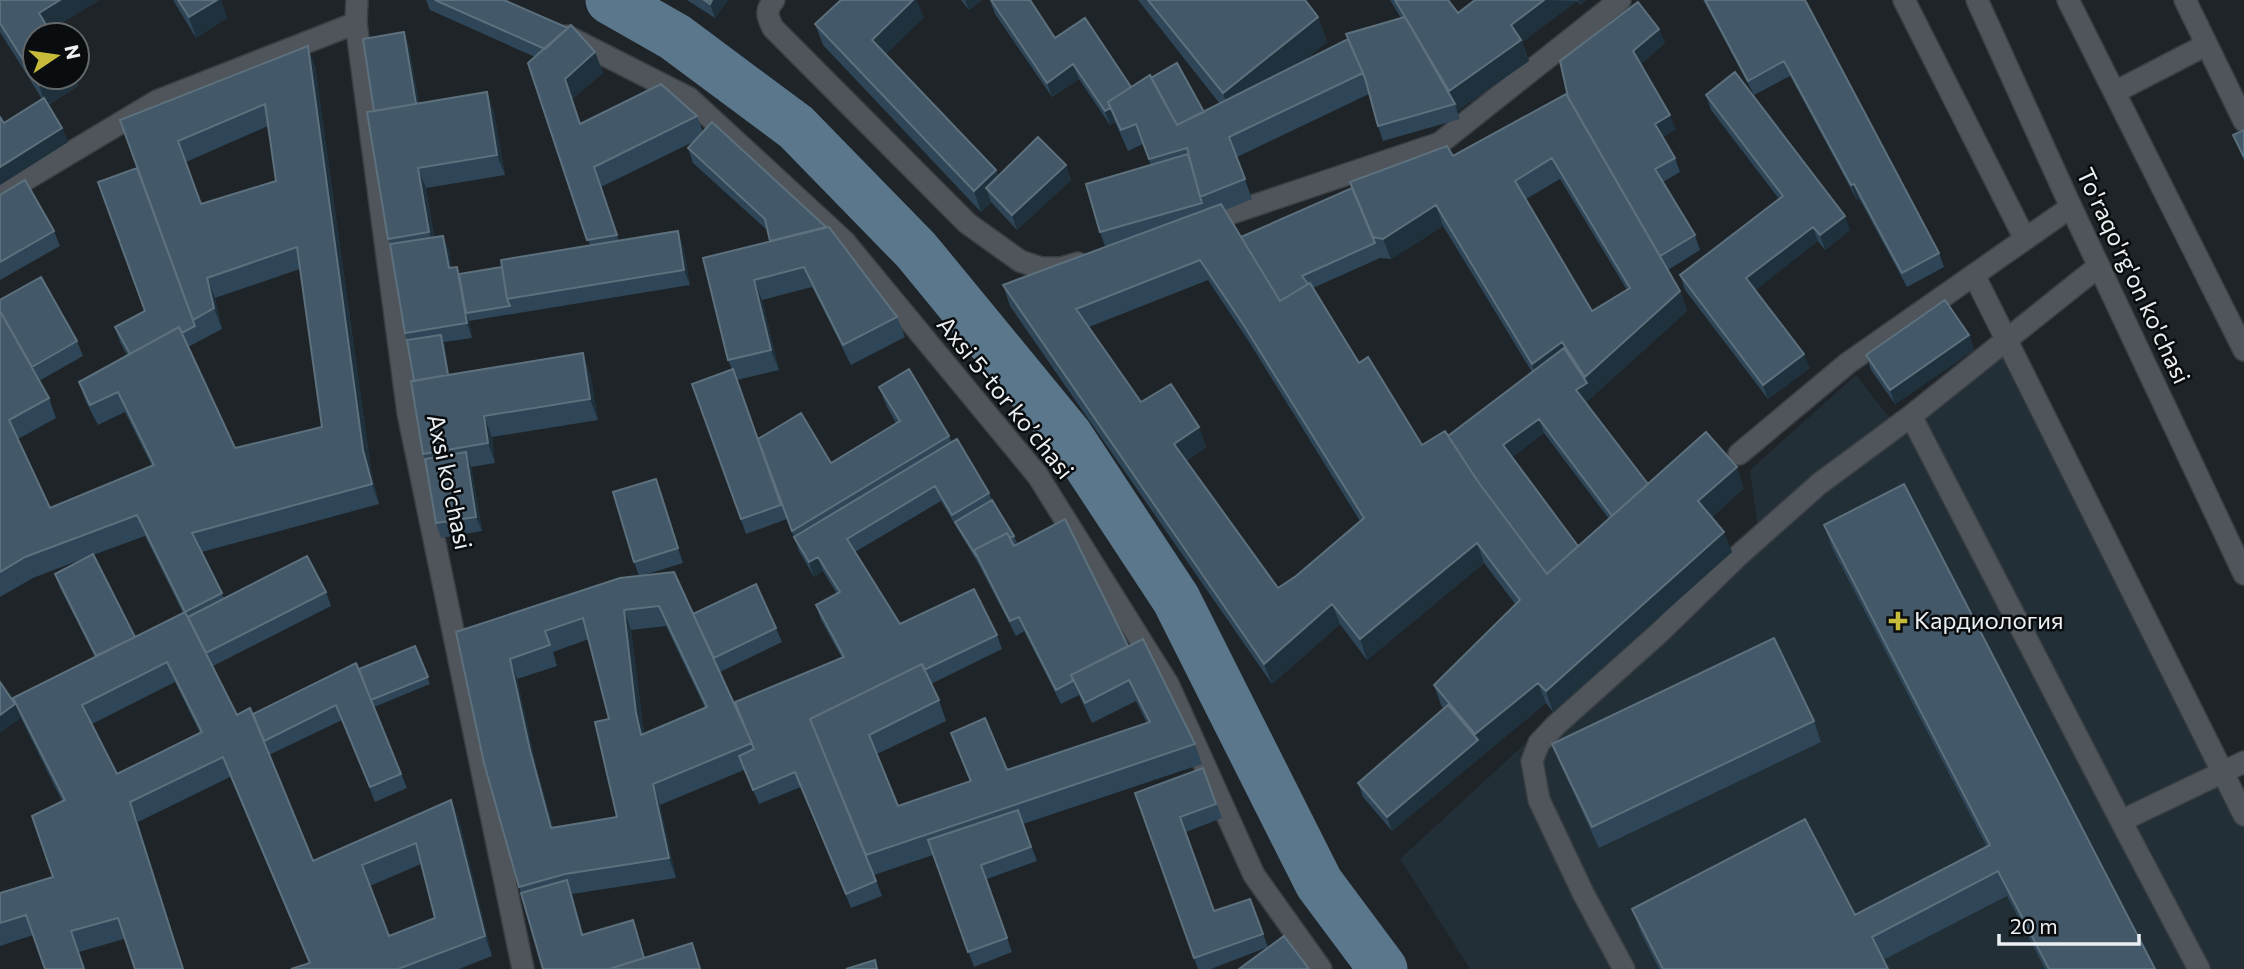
<svg xmlns="http://www.w3.org/2000/svg" width="2244" height="969" font-family="Commissioner,sans-serif">
<style>
.built{fill:#232f37}
.lines{fill:none;stroke-linecap:round;stroke-linejoin:round}
.canal{stroke:#5b778b;stroke-width:49}
.lane-casing{stroke:#3a3f43;stroke-width:24}
.street-casing{stroke:#3a3f43;stroke-width:24}
.secondary-casing{stroke:#3a3f43;stroke-width:24}
.lane{stroke:#4f555a;stroke-width:21}
.street{stroke:#4f555a;stroke-width:21}
.secondary{stroke:#4f555a;stroke-width:21}
.wall{fill:#2e4657;fill-rule:evenodd}
.shaded-wall{fill:#1f313d}
.building{fill:#435868;stroke:#5d707d;stroke-width:2;fill-rule:evenodd}
.poi-dot{fill:#c7bb3c;stroke:#0a0d0f;stroke-width:2.5}
.labels{text-anchor:middle;stroke-width:5;stroke-linejoin:round;paint-order:stroke}
.street-label{font-size:24px;fill:#ecf0f3;stroke:#0a0d0f}
.poi-label{font-size:24px;fill:#ecf0f3;stroke:#0a0d0f;text-anchor:start}
</style>
<rect width="100%" height="100%" fill="#1e2428"/>
<path class="built" d="M1996 345 2244 823V969H1470L1400 859 1758 529 1750 470 1856 375 1889 417Z"/>
<g class="lines">
<path class="canal" d="M610 0 675 37 796 127 916 250 1068 435 1176 599 1319 883 1383 969"/>
<defs>
<path id="lane" d="M1904 0 2025 239
M2185 0 2244 121
M2115 92 2206 45
M2099 266 1911 416 2121 821 2244 762
M1974 275 2244 815
M2121 821 2199 969
M1624 969 1583 893 1539 800 1532 761 1539 743 1556 725 1659 633 1738 556 1819 484 1911 416"/>
<path id="street" d="M774 0C765 11 767 16 773 28L967 223 1020 261 1041 268H1061L1078 263
M567 36 689 98 844 241 1038 476 1168 684 1254 875 1321 969
M0 195 157 101 356 23
M1202 223 1440 143 1620 0
M1739 454 1848 363 2071 207"/>
<path id="secondary" d="M357 0 356 23 408 413 523 969
M1977 0 2071 207 2244 574
M2068 0 2244 350"/>
</defs>
<use href="#lane" class="lane-casing"/>
<use href="#street" class="street-casing"/>
<use href="#secondary" class="secondary-casing"/>
<use href="#lane" class="lane"/>
<use href="#street" class="street"/>
<use href="#secondary" class="secondary"/>
</g>
<path class="wall" d="M0 0 50 31 78 86 48 105 62 128 68 142 0 185V117L4 123 42 99 0 32Z
M173 0H221L227 18 196 38Z
M426 0H504L595 52 603 73 572 99 580 124 697 116 703 132 897 317 905 337 851 365 812 287 762 300 779 370 737 380 758 439 831 463 896 423 887 407 879 387 949 436 952 442 989 493 992 500 1014 536 1017 543 1013 545 1128 646 1195 744 1202 764 1023 824 1037 861 987 879 1012 952 974 967 933 855 874 875 882 896 851 908 801 787 759 804 744 770 660 805 676 878 572 894 583 934 633 920 645 958 701 969H543L519 887 456 632 639 576 634 562 656 479 683 563 641 576 693 614 776 628 782 642 720 672 740 716 842 658 821 620 816 605 837 594 823 571 814 577 799 551 773 482 787 519 746 534 692 384 732 369 728 360 703 258 770 241 768 231 693 163 688 148 695 141 601 187 619 241 683 246 690 285 469 321 472 338 444 342 449 375 590 373 598 420 492 437 495 463 471 467 482 531 441 538 436 523 425 459 423 454 407 340 405 333 390 244 388 239 374 111 404 32 409 47 419 104 487 92 494 113 505 175 426 188 434 237 449 250 451 268 457 267 459 274 502 267 590 245 528 63 535 57 430 10ZM941 501 979 565 1016 636 1024 631 1061 704 1079 695 1092 723 1136 701 1147 723 1007 770 951 733 970 782 898 806 877 754 946 721 939 700 931 684 1002 649 997 635 900 624 855 552ZM666 626 705 708 644 734 631 630ZM589 639 609 719 617 817 553 827 537 770 517 679 557 666 553 652Z
M687 0H728L715 18Z
M961 0H982L969 10Z
M990 0 1055 38 1131 87 1151 78 1204 112 1220 104 1138 0H1305L1318 17 1327 42 1301 63 1401 18 1390 0H1448L1458 13 1475 0H1587L1580 5 1577 1 1522 42 1529 61 1457 111 1460 119 1383 141 1378 126 1369 94 1237 157 1252 199 1225 210 1241 237 1453 156 1566 94 1659 29 1665 43 1641 64 1676 129 1663 137 1675 158 1680 172 1663 182 1695 235 1700 250 1668 270 1680 291 1687 311 1592 397 1586 402 1648 484 1744 488 1712 517 1732 552 1553 712 1546 703 1483 755 1392 831 1363 797 1358 783 1444 709 1441 705 1434 685 1516 605 1484 563 1367 660 1340 624 1272 684 1010 306 1003 285 1116 243 1105 246 1100 232 1151 165 1143 144 1128 151 1115 122 1110 125 1079 79 1052 97 995 14ZM1560 179 1627 290 1592 311 1526 199ZM1443 226 1532 372 1448 436 1422 445 1359 363 1313 288 1380 258 1391 259ZM1208 280 1251 345 1360 521 1296 576 1278 588 1186 461 1206 447 1199 427 1141 402 1089 327ZM1544 433 1609 519 1578 546 1512 457Z
M1703 0H1805L1939 253 1944 267 1907 287 1859 198 1857 200 1790 76 1754 95Z
M924 17 886 54 996 170 998 176 1066 165 1071 180 1017 230 991 202 981 212 823 45 815 24Z
M315 66 371 470 379 504 202 552 224 598 326 592 331 606 213 666 237 715 253 714 415 646 430 684 374 707 407 788 375 802 342 720 269 755 313 861 451 800 459 820 492 956 459 969H291L309 963 230 777 138 822 124 939 79 952 33 935 0 946V893L53 877 62 801 21 718 13 698 95 657 60 588 55 574 85 558 33 578 0 597V300L77 341 83 356 39 381 49 398 56 418 18 439 50 508 152 466 125 412 98 425 86 402 79 382 127 355 120 342 115 327 145 311 137 168 120 120ZM268 126 276 181 201 204 186 162ZM300 269 322 427 235 448 188 347 222 329 215 298ZM145 536 183 613 135 637 93 555ZM175 682 200 733 117 774 92 724ZM421 864 435 918 389 936 370 886Z
M1706 95 1850 230 1825 250 1818 241 1755 290 1810 368 1768 399 1685 290 1680 275 1779 199 1711 110Z
M2244 130V161L2233 135Z
M0 195 54 231 60 246 0 280Z
M1969 335 1974 350 1895 404 1871 370 1866 355Z
M1824 525 2155 969H2045L2007 896 1883 960 1888 969H1659L1641 933 1632 909 1855 915 1987 847 1833 550Z
M1814 721 1821 742 1599 848 1560 764 1552 744Z
M1203 768 1222 818 1186 832 1214 911 1250 899 1268 947 1211 969H1198L1135 793Z"/>
<path class="shaded-wall" d="M60 0H100L46 33 39 13Z
M217 0H221L227 18 196 38 189 17Z
M712 0H728L715 18 710 4Z
M913 0H917L924 17 880 60 872 40Z
M965 0H982L969 10Z
M1544 0 1577 1 1522 42 1529 61 1457 111 1455 104H1453L1449 91 1511 25Z
M1578 0H1587L1580 5Z
M1318 17 1327 42 1232 118 1223 93Z
M1659 29 1665 43 1639 66 1633 51Z
M404 32 409 47 422 124 417 110Z
M308 46 315 66 371 470 379 504 372 484 363 450Z
M595 52 603 73 572 99 587 145 565 79Z
M1073 64 1079 79 1052 97 1047 83Z
M52 77H75L78 86 46 106 39 85Z
M487 92 494 113 505 175 497 155Z
M1110 108 1115 122 1110 125 1105 111Z
M1670 115 1676 129 1660 139 1655 124Z
M62 128 68 142 0 185V167Z
M1066 165 1071 180 1017 230 1012 215Z
M418 168 426 188 436 252 429 232Z
M996 170 1003 190 986 188 991 202 981 212 974 191Z
M1854 184 1859 198 1857 200 1851 185Z
M1436 205 1443 226 1391 259 1383 239Z
M1845 216 1850 230 1825 250 1820 235Z
M1813 227 1818 241 1752 293 1746 278Z
M678 231 683 246 690 285 684 270Z
M443 236 449 250 454 283 449 268Z
M457 267 462 282 466 313 469 321 472 338 467 323Z
M207 278 215 298 222 329 214 308Z
M754 280 762 300 779 370 771 350Z
M1680 291 1687 311 1592 397 1582 405 1576 390 1587 383 1585 377Z
M441 335 444 342 453 396 450 388Z
M1969 335 1974 350 1895 404 1890 390Z
M1562 342 1570 362 1540 385 1532 364Z
M583 353 590 373 598 420 590 399Z
M1804 354 1810 368 1768 399 1763 385Z
M484 416 492 437 495 463 488 443Z
M1539 419 1544 433 1509 460 1503 445Z
M1199 427 1206 447 1181 464 1174 444Z
M466 452 471 467 482 531 476 517Z
M1737 467 1744 488 1706 522 1698 501Z
M656 479 662 494 683 563 678 548Z
M1724 532 1732 552 1553 712 1546 691Z
M1477 543 1484 563 1367 660 1360 639Z
M818 557 823 571 814 577 809 562Z
M1332 604 1340 624 1272 684 1264 664Z
M624 610 631 630 644 733 649 755 641 735 636 713Z
M510 659 517 679 537 770 559 848 551 828 530 750Z
M1538 683 1546 703 1483 755 1392 831 1387 817 1478 740 1475 734Z
M15 704 21 718 0 733V715Z
M653 784 660 805 676 878 669 858Z
M451 800 459 820 492 956 485 936Z
M130 802 138 822 184 969H183Z
M567 880 572 894 588 949 582 935Z"/>
<path class="building" d="M0 0H60L39 13 52 35H35V77H52L39 85 0 23Z
M178 0H217L189 17Z
M435 0H504L568 28 545 49Z
M704 0H712L710 4Z
M841 0H913L872 40 996 170 974 191 815 24Z
M991 0H1030L1055 38 1085 18 1131 87 1108 102 1110 108 1105 111 1073 64 1047 83Z
M1148 0H1305L1318 17 1223 93Z
M1395 0H1448L1458 13 1475 0H1544L1511 25 1521 40 1449 91Z
M1705 0H1805L1939 253 1902 273 1854 184 1851 185 1784 61 1748 81Z
M1638 2 1659 29 1633 51 1670 115 1655 124 1675 158 1655 169 1695 235 1660 256 1568 97 1560 61Z
M1405 17 1455 104 1378 126 1365 78 1346 34Z
M571 25 595 52 565 79 580 124 661 84 697 116 594 167 617 235 587 240 528 63Z
M404 32 416 104 374 111 363 39Z
M1348 39 1363 73 1229 137 1245 179 1200 197 1187 148 1149 159 1136 124 1121 130 1108 102 1150 75 1177 125Z
M308 46 363 450 372 484 192 533 222 593 185 612 137 515 25 557 0 572V311L49 398 9 420 50 508 154 465 118 392 90 405 79 382 179 327 235 448 322 427 297 247 207 278 214 308 193 320 120 120ZM265 104 276 181 201 204 178 141Z
M1177 63 1204 112 1177 125 1151 78Z
M1735 72 1845 216 1820 235 1813 227 1746 278 1804 354 1763 385 1680 275 1783 196 1706 95Z
M487 92 497 155 418 168 429 232 388 239 367 112Z
M1566 94 1680 291 1585 377 1562 342 1532 364 1436 205 1383 239 1373 237 1350 182 1447 146 1453 156ZM1552 158 1630 288 1592 311 1515 181Z
M44 98 62 128 0 167V117L4 123Z
M712 122 826 227 770 241 765 219 688 148Z
M2244 130V157L2233 135Z
M1038 137 1066 165 1012 215 986 188Z
M1188 154 1202 203 1100 232 1086 184Z
M137 168 195 326 182 333 179 327 130 354 115 327 145 311 98 182Z
M25 180 54 231 0 262V195Z
M1352 188 1375 243 1302 276 1308 284 1280 301 1241 237Z
M1221 204 1280 301 1310 283 1359 363 1368 357 1422 445 1445 431 1479 483 1547 574 1706 432 1737 467 1698 501 1724 532 1546 691 1538 683 1475 734 1434 685 1520 600 1477 543 1360 639 1332 604 1264 664 1003 285ZM1200 260 1243 324 1364 518 1296 576 1278 588 1174 444 1199 427 1171 384 1141 402 1076 309Z
M829 227 897 317 843 345 804 267 754 280 771 350 728 360 703 258Z
M678 231 684 270 507 299 501 260Z
M443 236 449 268 457 267 467 323 405 333 390 244Z
M502 267 507 299 510 306 466 313 459 274Z
M41 277 77 341 32 367 0 311V300Z
M1945 300 1969 335 1890 390 1866 355Z
M441 335 448 375 414 381 407 340Z
M1564 348 1587 383 1576 390 1648 484 1612 516 1539 419 1503 445 1578 546 1547 574 1479 483 1448 436Z
M583 353 590 399 484 416 488 443 423 454 411 381Z
M733 369 781 505 741 519 692 384Z
M909 369 949 436 792 531 758 439 801 413 831 463 900 421 879 387Z
M957 439 989 493 952 515 935 486 847 539 900 624 974 589 997 635 924 670 922 664 810 719 876 881 846 894 795 772 753 790 739 756 754 749 735 702 844 657 816 605 840 592 818 557 809 562 794 537Z
M466 452 476 517 436 523 425 459Z
M656 479 678 548 634 562 613 492Z
M1904 484 2155 969H2049L1998 871 1872 937 1888 969H1663L1632 909 1805 819 1855 915 1990 845 1824 525Z
M992 500 1014 536 1010 538 1007 533 974 550 977 557 955 522Z
M1065 519 1128 646 1071 675 1073 681 1056 690 1019 617 1010 621 974 550 1007 533 1014 546Z
M93 554 135 637 96 656 55 574Z
M307 556 326 592 206 653 188 617Z
M674 572 752 743 653 784 669 858 565 874 519 887 484 763 456 632 620 578ZM659 606 707 707 641 735 636 713 624 610ZM583 618 609 719 595 722 617 817 551 828 530 750 510 659 550 645 545 631Z
M756 584 776 628 714 658 693 614Z
M185 612 237 715 250 708 313 861 451 800 485 936 398 969H291L310 963 223 757 130 802 183 969H135L118 918 71 931 84 969H45L26 915 0 923V893L53 877 32 816 65 800 13 698ZM167 662 202 732 117 774 82 705ZM416 843 435 918 389 936 362 865Z
M1774 638 1814 721 1592 827 1552 744Z
M1143 639 1195 744 866 855 810 719 922 664 939 700 869 735 898 806 971 781 951 733 985 718 1007 770 1150 722 1129 680 1085 703 1071 675Z
M415 646 428 677 371 700 359 669Z
M356 663 401 774 370 787 336 705 264 741 253 714Z
M0 682 15 704 0 715Z
M1448 705 1478 740 1387 817 1358 783Z
M1203 768 1216 804 1180 817 1214 911 1250 899 1263 934 1194 958 1135 793Z
M1018 810 1031 847 981 865 1007 938 968 952 928 840Z
M567 880 582 935 633 920 644 958 609 969H543L521 893Z
M1284 936 1309 969H1239Z
M692 943 700 969H609Z
M875 960 877 969H846Z"/>
<path class="poi-dot" d="M1894.5 610.5h7v7h7v7h-7v7h-7v-7h-7v-7h7z"/>
<g class="labels">
<g class="street-label">
<text transform="translate(2133 276) rotate(65)" y="8">To'raqo'rg'on ko'chasi</text>
<text transform="translate(1005 398) rotate(51)" y="8">Аxsi 5-tor koʼchasi</text>
<text transform="translate(449 482) rotate(78)" y="8">Axsi ko'chasi</text>
</g>
<g class="poi-label">
<text x="1914" y="629">Кардиология</text>
</g>
</g>
<g transform="translate(56 56) rotate(77)"><circle r="33" fill="#0a0d0f" stroke="#64686a" stroke-width="2"/>
<path d="M0-5L12 26L0 18L-12 26Z" fill="#c7bb3c"/>
<text y="-10" font-size="19" font-weight="bold" text-anchor="middle" fill="#ecf0f3">N</text>
</g>
<path d="M1999 934v10h140v-10" fill="none" stroke="#ecf0f3" stroke-width="3.5"/>
<text x="2010" y="934" font-size="21" fill="#ecf0f3" stroke="#0a0d0f" stroke-width="5" paint-order="stroke">20 m</text>
</svg>
